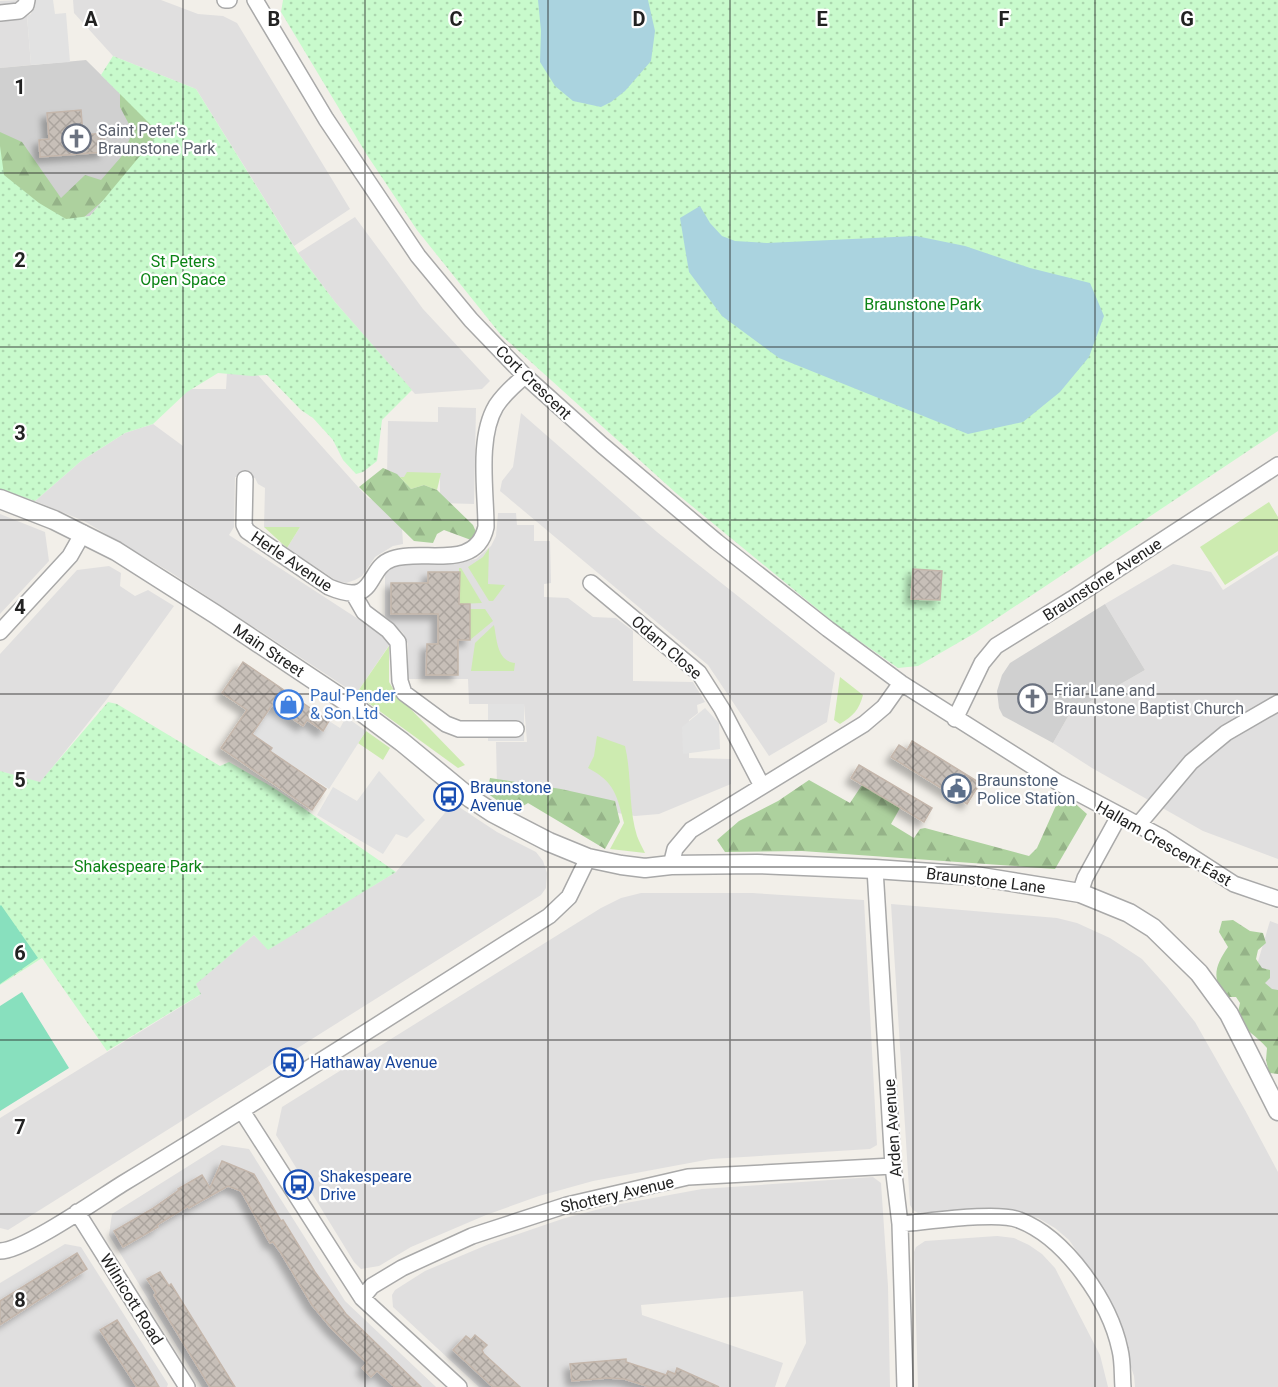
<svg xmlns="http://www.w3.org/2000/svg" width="1278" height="1387" font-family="Roboto,sans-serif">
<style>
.residential{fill:#e0dfdf}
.religious{fill:#d0d0d0}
.grass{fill:#cdebb0}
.forest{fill:url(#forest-firs)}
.park{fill:url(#park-dots)}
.pitch{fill:#88e0be}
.parking{fill:#e2e2e2}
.water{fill:#aad3df}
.building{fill:url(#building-cross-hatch);stroke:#c4b6ab;stroke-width:1.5;filter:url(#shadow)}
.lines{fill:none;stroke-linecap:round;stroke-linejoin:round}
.minor-casing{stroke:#a9a9a9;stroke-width:18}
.tertiary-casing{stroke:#a9a9a9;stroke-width:21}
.minor{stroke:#fff;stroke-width:15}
.tertiary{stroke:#fff;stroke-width:18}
.grid{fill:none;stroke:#222;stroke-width:1.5;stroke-opacity:0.55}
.labels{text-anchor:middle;stroke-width:4.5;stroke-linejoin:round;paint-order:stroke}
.worship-label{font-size:16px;fill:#5b616d;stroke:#fff;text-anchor:start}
.park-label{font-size:16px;fill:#0c8416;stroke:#fff}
.street-label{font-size:16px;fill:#222;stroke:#fff}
.shop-label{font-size:16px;fill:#366cbe;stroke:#fff;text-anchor:start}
.service-label{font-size:16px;fill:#4e5e75;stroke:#fff;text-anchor:start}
.transit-label{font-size:16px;fill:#164399;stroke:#fff;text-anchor:start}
.grid-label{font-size:20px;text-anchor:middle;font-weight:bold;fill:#222;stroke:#fff;stroke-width:4.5;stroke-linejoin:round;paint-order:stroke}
</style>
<defs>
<pattern id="forest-firs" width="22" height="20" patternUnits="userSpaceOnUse" patternTransform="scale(1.5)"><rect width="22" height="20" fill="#add19e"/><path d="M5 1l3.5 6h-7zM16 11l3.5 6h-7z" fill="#95b388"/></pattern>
<pattern id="park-dots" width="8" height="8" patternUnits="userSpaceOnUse" patternTransform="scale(1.5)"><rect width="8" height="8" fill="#c8facc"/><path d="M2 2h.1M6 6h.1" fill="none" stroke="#acd6af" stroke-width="1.8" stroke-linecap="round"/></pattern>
<pattern id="building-cross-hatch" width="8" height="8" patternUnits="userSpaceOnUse" patternTransform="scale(1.5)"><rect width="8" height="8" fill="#c7bfb8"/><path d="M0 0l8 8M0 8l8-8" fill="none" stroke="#aba49e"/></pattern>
<filter id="shadow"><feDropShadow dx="-5.5" dy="5.5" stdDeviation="3" flood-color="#0004"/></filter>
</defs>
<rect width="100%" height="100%" fill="#f2efe9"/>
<path class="residential" d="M21 0 27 16 31 65 0 68V1Z
M73 0H161L198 14 223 16 237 23 350 209 294 246 196 89 113 56 74 13Z
M355 217 423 309 490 381 482 389 415 394 335 302 298 253Z
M227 372 257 374 368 498 401 511 403 544 393 546 375 557 362 576 355 580 346 583 337 581 287 548 300 527H264L265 488 258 484 255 478 235 477 234 527 229 535 392 641 356 694 170 572 84 521 35 501 81 461 125 433 153 424 183 446 184 389H226Z
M438 407 476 408 474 504 440 503V473L407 477H387L388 421 438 422Z
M521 413 657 532 835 673 827 722 769 756 708 665 500 491 502 481 513 467Z
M498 513H516L517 525H534V541H550L551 583 544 584V597L568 598 593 617 616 618 633 631V681L693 682 705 702 697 705 698 713 689 720V758L731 759V784L659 814 635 816 594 809 497 786 496 742H527L524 704H469L468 679H408V644L403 633 385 616V574L392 567 408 562 457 563 476 559 491 546 496 536Z
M0 514 45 532 49 561 0 614Z
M1278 555V859L1203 831 1092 768 1053 743 1070 713 1145 670 1105 604 1173 564 1211 572 1223 590Z
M109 566 121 573 120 586 135 596 148 590 174 606 107 699 40 783 0 771V654L77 570Z
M453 803 497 832 536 852 543 861 547 873 546 888 541 895 8 1230 0 1228V1118L200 995 195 984 254 935 268 949 396 872Z
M641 893H752L864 900 877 1145 870 1149 711 1159 593 1181 539 1196 486 1215 411 1247 379 1266 361 1269 354 1262 276 1135 282 1107 601 908 621 898Z
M891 904 1057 918 1077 923 1110 938 1142 959 1167 987 1195 1022 1245 1110 1278 1172V1387H1135L1134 1376 1125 1349 1083 1260 1069 1240 1055 1228 1038 1218 995 1208 918 1213 913 1210 910 1205Z
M1270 921 1278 924V997L1251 985Z
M222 1145 249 1149 345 1301 436 1387H202L109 1235 112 1214Z
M873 1177 881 1183 888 1286 890 1387H785L806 1343 803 1291 641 1305 642 1315 783 1363 775 1387H479L393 1307 392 1295 395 1290 425 1271 489 1244 565 1218 615 1205 702 1189Z
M997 1236 1014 1238 1029 1245 1042 1254 1055 1268 1100 1355 1108 1387H918L914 1252 916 1247 925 1241Z
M65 1244 81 1247 168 1384 167 1387H0V1283Z"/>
<path class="religious" d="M86 60 160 133 90 216 66 219 0 146V68Z
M1105 604 1145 670 1070 713 1053 743 1003 716 999 708 997 691 1002 675 1010 663Z"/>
<path class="grass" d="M407 472 441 473 437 490 424 485 411 489 400 477H404Z
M1269 502 1278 517V551L1225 585 1200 547Z
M264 527H300L287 548Z
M489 548 488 584 505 585 493 601H489L468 567 483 557Z
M459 568H461L482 603 460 604Z
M470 609H485L493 621 470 640Z
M494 625C497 640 497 661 515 663L514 671H471L475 643Z
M389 646V682L397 695 465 765 458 768 356 694Z
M840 677 863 695C859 710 853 716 840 724L834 720Z
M366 731 390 748 383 760 358 743Z
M597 736 625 746C632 775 628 807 637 836 639 841 642 847 645 853L610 849 624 823C617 796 615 782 588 768L594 756Z"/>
<path class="forest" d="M120 93 188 127 82 219 71 238 0 202V132L22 142 61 198 85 175 101 180 121 157 133 132 120 107Z
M383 468 397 474 411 489 424 485 437 490 473 525 476 532 471 540 444 530 437 534 433 543 414 541 359 487Z
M490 778 561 789 615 801 620 822 605 849 528 803 513 812 487 793Z
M809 780 850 803 862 785 900 808 891 824 914 838 920 829 925 828 1029 856 1037 848 1062 792 1087 814 1055 869 802 851 725 852 717 840 739 821 778 801Z
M1233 920 1250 931 1263 933 1266 943 1258 950 1256 959 1262 968 1270 970V978L1265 983 1272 989 1278 990V1074L1269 1073 1266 1060 1267 1048C1257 1036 1244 1030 1237 1017L1240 1003 1236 997H1226C1211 978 1215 966 1228 947L1219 932 1222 921Z"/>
<path class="park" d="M283 0H1278V431L975 633 918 666 898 668 838 626 676 493 501 335 417 230 367 155 281 12Z
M113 56 196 89 298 253 335 302 412 390 382 420 377 461 363 472 356 474 343 460 333 440 313 418 301 410 267 375 252 376 218 373 187 392 153 424 125 433 81 461 35 501 0 489V146L4 175 39 203 66 219 90 216 159 133 101 75Z
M108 702 117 704 220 766 229 762 274 788 396 872 268 950 254 935 196 984 201 994 107 1051 42 958 0 985V771L40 782Z"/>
<path class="pitch" d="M1 905 38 958 0 984V906Z
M22 992 69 1068 0 1111V1006Z"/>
<path class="parking" d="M34 0H53L55 14 66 13 70 62 31 65 27 16 31 14Z
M488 704H524V741H488Z
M272 705 302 726 307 720 323 731 329 721 340 728 346 717 366 731 329 789 270 751 272 748 246 730 260 722Z
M705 708 719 723 720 749 683 754 682 727Z
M379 771 425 820 407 838 396 834 383 854 317 815 333 787 357 801Z"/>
<path class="water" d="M538 0H648L655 31 651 61 625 91 611 102 601 107 573 101 555 86 540 62 541 31Z
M700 206 710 223 722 236 735 241 767 243 916 236 965 246 1030 268 1090 283 1104 316 1089 357 1060 392 1023 422 968 434 779 358 722 316 689 272 680 218Z"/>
<path class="building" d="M81 110 83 135 104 133 105 152 40 157 39 140 49 139 47 113Z
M913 569 942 571 940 600 911 599Z
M428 572H460L459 604H470V640H458V675H426L427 644H438V614H391V583H428Z
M243 662 329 721 323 731 307 720 303 726 272 705 252 734 272 748 270 751 326 789 312 810 221 748 247 710 222 693Z
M912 741 980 783 967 804 891 757 899 745 907 750Z
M859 765 932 808 924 822 851 778Z
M222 1161 254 1174 281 1221 283 1220 315 1272 346 1314 421 1387H395L377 1371 371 1377 362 1368 367 1363 332 1329 312 1305 281 1253 273 1242 270 1243 241 1191 228 1186 189 1208 188 1206 157 1225 158 1227 123 1247 114 1231 152 1209 179 1190 178 1189 202 1175 210 1188Z
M77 1253 87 1269 0 1325V1301Z
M160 1272 169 1286 171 1284 235 1387H210L154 1295 156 1293 147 1279Z
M117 1320 148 1368 159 1387H137L100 1330Z
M475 1335 487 1345 482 1350 484 1354 520 1387H493L453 1350 466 1336 471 1340Z
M626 1359V1362L666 1375 668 1371 675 1374 677 1368 719 1387H650L624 1379 608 1378 572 1381 570 1364Z"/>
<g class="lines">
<defs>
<path id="minor" d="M225 0H229
M255 0 326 119 418 256 471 320 525 376 602 445 717 542 828 629 901 683 1059 783 1163 838 1234 884 1278 899
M0 13 19 11 26 5 27 0
M245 479 244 525 247 531 329 587C378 608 365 568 392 559 423 548 476 572 486 527 486 491 477 438 496 406 504 394 514 385 525 376
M591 583 699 673 722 709 762 786
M353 593 364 612 388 630 398 642 400 681 404 693 446 724 459 729H516
M0 632 70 556 83 533
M955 719 982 663 996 646 1072 599 1278 465
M1138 825 1191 762 1226 733 1278 703
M671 865 675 849 691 830 864 724 884 707 901 683
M875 869 893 1166 900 1224 905 1387
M1080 893 1085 878 1119 816
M242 1111 362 1298 459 1387
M77 1212 187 1387
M900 1224C927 1222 997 1211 1019 1220 1066 1238 1110 1302 1120 1350 1123 1362 1122 1375 1123 1387
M0 1251C24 1251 98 1199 122 1184 266 1097 407 1006 549 916L569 897 588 858
M362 1298 372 1286 402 1268 472 1236 567 1205 688 1177 893 1166"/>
<path id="tertiary" d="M0 499 54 520 116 551 215 614 359 710 402 742 470 798 493 813 549 842 588 858 621 865 645 868 671 865 757 864 875 869 975 876 1080 893 1129 913 1153 928 1199 973 1229 1014 1278 1111"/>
</defs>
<use href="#minor" class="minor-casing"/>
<use href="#tertiary" class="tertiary-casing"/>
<use href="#minor" class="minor"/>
<use href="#tertiary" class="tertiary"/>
</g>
<path class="grid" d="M183 0V1387M365 0V1387M548 0V1387M730 0V1387M913 0V1387M1095 0V1387M0 173H1278M0 347H1278M0 520H1278M0 694H1278M0 867H1278M0 1040H1278M0 1214H1278"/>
<defs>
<symbol id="church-ring" viewBox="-11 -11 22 22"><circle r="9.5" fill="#fff" stroke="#6b7280" stroke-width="1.5"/><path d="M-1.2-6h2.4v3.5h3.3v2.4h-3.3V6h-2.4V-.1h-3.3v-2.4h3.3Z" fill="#6b7280"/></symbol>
<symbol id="shop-ring" viewBox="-11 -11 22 22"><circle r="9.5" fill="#fff" stroke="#3f7fe0" stroke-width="1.5"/><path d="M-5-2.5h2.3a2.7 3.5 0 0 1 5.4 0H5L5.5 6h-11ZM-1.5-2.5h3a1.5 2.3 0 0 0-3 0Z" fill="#3f7fe0"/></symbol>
<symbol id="civic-ring" viewBox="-11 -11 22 22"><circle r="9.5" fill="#fff" stroke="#5c6f8a" stroke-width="1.5"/><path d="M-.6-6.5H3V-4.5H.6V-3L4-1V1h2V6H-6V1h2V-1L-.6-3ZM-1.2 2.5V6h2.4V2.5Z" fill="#5c6f8a"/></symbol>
<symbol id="bus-ring" viewBox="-11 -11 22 22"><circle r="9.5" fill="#fff" stroke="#1a4fb4" stroke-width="1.5"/><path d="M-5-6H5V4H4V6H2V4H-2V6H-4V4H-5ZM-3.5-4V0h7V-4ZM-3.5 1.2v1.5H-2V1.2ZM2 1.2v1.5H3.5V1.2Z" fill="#1a4fb4"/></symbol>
</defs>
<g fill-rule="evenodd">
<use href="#church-ring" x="60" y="122" width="33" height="33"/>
<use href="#church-ring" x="1016" y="682" width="33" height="33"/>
<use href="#shop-ring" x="272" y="688" width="33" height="33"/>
<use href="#civic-ring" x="940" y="772" width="33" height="33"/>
<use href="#bus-ring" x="432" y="780" width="33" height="33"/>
<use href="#bus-ring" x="272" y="1046" width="33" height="33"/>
<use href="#bus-ring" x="282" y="1168" width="33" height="33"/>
</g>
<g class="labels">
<g class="worship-label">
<text x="98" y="136">Saint Peter's<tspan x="98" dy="18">Braunstone Park</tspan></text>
<text x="1054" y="696">Friar Lane and<tspan x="1054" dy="18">Braunstone Baptist Church</tspan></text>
</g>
<g class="park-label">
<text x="183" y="267">St Peters<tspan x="183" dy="18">Open Space</tspan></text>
<text x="923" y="310">Braunstone Park</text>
<text x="138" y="872">Shakespeare Park</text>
</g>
<g class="street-label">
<text transform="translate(534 382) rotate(44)" y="6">Cort Crescent</text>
<text transform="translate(292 561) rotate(34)" y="6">Herle Avenue</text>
<text transform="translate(1102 579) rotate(-33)" y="6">Braunstone Avenue</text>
<text transform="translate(667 647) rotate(41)" y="6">Odam Close</text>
<text transform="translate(269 650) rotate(34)" y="6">Main Street</text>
<text transform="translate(1164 843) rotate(30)" y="6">Hallam Crescent East</text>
<text transform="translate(986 880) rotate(7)" y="6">Braunstone Lane</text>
<text transform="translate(892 1128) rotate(-94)" y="6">Arden Avenue</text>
<text transform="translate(617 1194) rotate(-13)" y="6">Shottery Avenue</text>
<text transform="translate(132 1299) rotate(58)" y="6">Wilnicott Road</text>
</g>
<g class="shop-label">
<text x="310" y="701">Paul Pender<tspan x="310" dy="18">&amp; Son Ltd</tspan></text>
</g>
<g class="service-label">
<text x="977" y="786">Braunstone<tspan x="977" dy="18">Police Station</tspan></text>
</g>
<g class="transit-label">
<text x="470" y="793">Braunstone<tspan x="470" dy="18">Avenue</tspan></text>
<text x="310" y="1068">Hathaway Avenue</text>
<text x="320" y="1182">Shakespeare<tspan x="320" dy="18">Drive</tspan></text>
</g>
</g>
<g class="grid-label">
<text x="91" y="26">A</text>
<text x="274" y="26">B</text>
<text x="456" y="26">C</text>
<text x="639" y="26">D</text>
<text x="822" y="26">E</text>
<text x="1004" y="26">F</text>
<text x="1187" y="26">G</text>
<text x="20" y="94">1</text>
<text x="20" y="267">2</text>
<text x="20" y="440">3</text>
<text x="20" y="614">4</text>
<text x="20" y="787">5</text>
<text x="20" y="960">6</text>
<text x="20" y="1134">7</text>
<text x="20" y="1307">8</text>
</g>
</svg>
